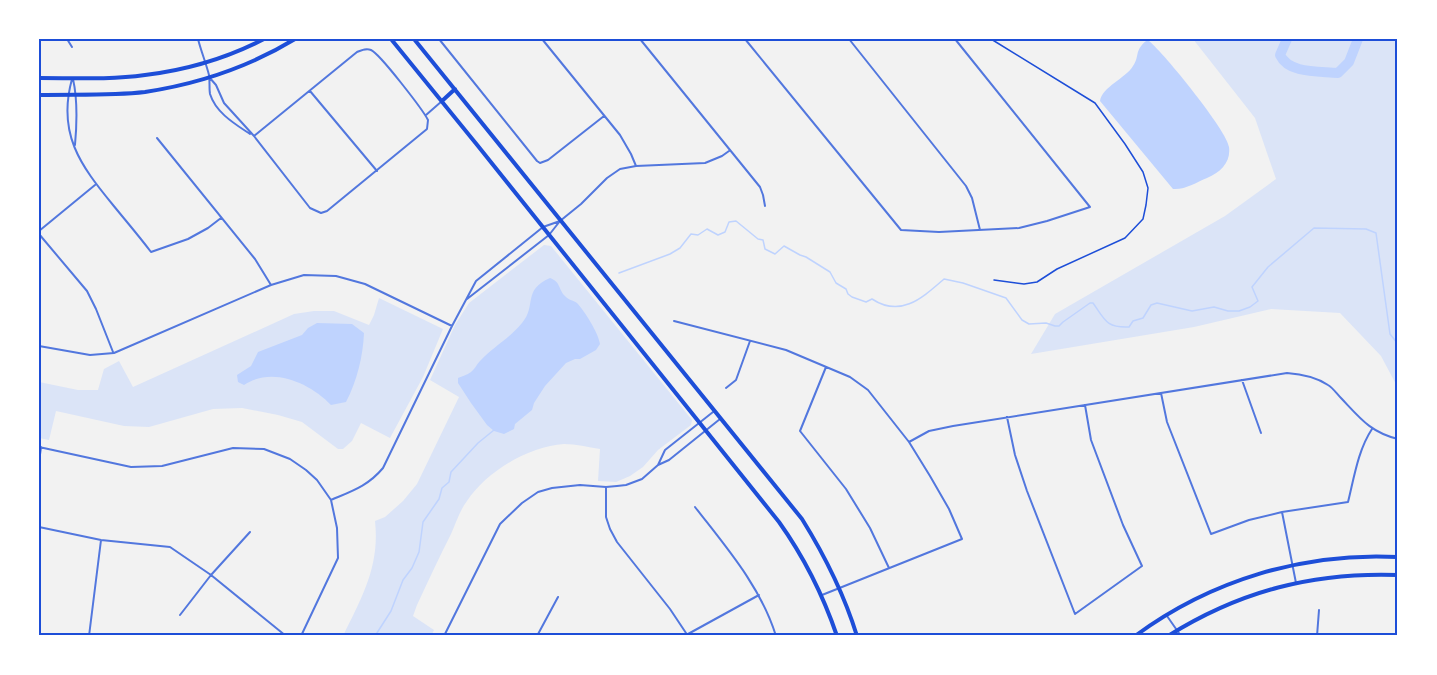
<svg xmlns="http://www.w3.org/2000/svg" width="1437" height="675" font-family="'Public Sans',sans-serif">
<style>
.green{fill:#dbe4f7}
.water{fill:#bfd3fe}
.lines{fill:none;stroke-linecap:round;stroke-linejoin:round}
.stream{stroke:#bfd3fe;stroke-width:1.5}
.river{stroke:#bfd3fe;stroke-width:10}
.path{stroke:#1d4ed8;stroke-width:1.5}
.minor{stroke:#5277de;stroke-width:2}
.secondary{stroke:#1d4ed8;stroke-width:4}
.neatline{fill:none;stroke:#1d4ed8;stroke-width:2}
</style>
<rect width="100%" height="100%" fill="#f2f2f2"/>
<path class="green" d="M1193 39H1398V388L1381 356 1340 313 1271 309 1194 327 1031 354 1055 314 1225 216 1276 179 1255 118Z
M544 245 551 246 692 420 691 425 658 450 643 467 630 476 616 482 598 481 600 449C588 447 576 444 564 444 529 446 486 472 467 501 460 510 456 523 451 534 439 558 428 581 417 605L413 616 434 630 431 636H343C362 597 380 566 375 521L385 517 403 501 417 484 459 397 430 380 455 325 469 303Z
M379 298 443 329 423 377 390 438 361 423 352 441 343 449H338L302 422 278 415 242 408 213 409 149 427 124 426 56 411 49 440 39 438V382L78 390H98L104 369 119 361 133 387 294 314 314 311H334L369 325 374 315Z"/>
<path class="water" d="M1146 41H1149C1164 53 1228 132 1229 147 1231 162 1221 172 1207 178 1197 182 1185 190 1173 189L1100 101C1102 87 1126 78 1133 66 1140 56 1134 51 1146 41Z
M550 278C561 282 558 289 565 296 568 300 573 300 577 303 585 312 598 332 600 344L596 350 580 359H575L566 363 545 386 534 403 532 410 515 424 514 429 504 434 494 431 487 425 471 403 458 383V378C462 376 467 375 471 372 475 369 476 365 480 361 493 347 510 338 522 323 537 306 522 290 550 278Z
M317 323 352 324 364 333C363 356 357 381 346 402L331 405C310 383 272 366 244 385L238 382 237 375 251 366 258 352 302 335 308 328Z"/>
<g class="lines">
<path class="stream" d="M619 273 670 254 680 248 691 234 698 235 707 229 718 235 725 232 729 222 736 221 758 239 763 240 765 249 775 254 784 246 800 255 806 257 830 272 836 283 846 289 848 294 852 297 866 302 872 299C901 318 922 298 944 279L963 283 1006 298 1022 320 1029 324 1046 323 1055 326H1059L1063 322 1090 303H1093C1105 320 1106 328 1129 327L1133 321 1143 318 1151 305 1157 303 1192 311 1214 307 1228 311H1239L1250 307 1258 301 1252 287 1268 267 1314 228 1366 229 1376 233 1390 334 1398 344
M375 636 391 611 403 580 412 568 419 552 423 522 439 499 442 488 449 482 451 472 478 443 494 430"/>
<path class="river" d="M1287 39 1280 55C1289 74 1319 71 1338 73L1349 62 1358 39"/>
<path class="path" d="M991 39 1095 103 1125 144 1143 172 1148 188 1146 205 1143 219 1125 238 1057 269 1037 282 1024 284 994 280"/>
<path class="minor" d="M67 39 72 47
M198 39C201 51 206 63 209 75 210 81 209 88 210 94 216 113 235 124 250 134
M439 39 537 161 540 163 548 160 604 116
M542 39 620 135 631 154 636 166
M640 39 760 187 763 195 765 206
M745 39 901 230 939 232 1019 228 1047 221 1090 207 955 39
M849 39 966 186 972 198 980 230
M209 77 216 85 224 103 254 136 310 208 321 213 327 211 427 129 428 120C423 110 380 54 371 50 366 48 362 50 357 52L254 136
M72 79C57 133 80 165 113 205 126 221 139 236 151 252L188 239 208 228 221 218
M73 79C78 101 77 123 75 145
M310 91 377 171
M426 115 442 101
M157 138 255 259 271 285
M39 231 95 185
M39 234 87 291 96 309 113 352
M467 299 549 235 560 221 581 204 607 178 620 169 636 166 705 163 722 156 729 151
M674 321 786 350 850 377 868 390 909 442 930 476 949 509 962 539 822 595
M39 346 90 355 114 353 271 285 304 275 336 276 365 284 452 326
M826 367 800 431 846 489 870 528 889 568
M1242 380 1261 433
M726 388 736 380 750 341
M1161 393 1167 422 1211 534 1249 520 1282 512 1348 502C1354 478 1358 450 1372 429
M1007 417 1015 455 1027 491 1075 614 1142 566 1123 525 1091 440 1085 405
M909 442 929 431 953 426 1287 373C1301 374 1316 377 1328 385 1333 388 1337 394 1341 398 1360 418 1370 432 1398 439
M39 447 131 467 162 466 233 448 264 449 290 459 306 470 317 480 331 500 337 528 338 558 301 636
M39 462 41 447
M658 465 665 450 713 412
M606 488V517L610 529 617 542 670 609 688 636
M331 500C352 491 368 486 383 468L452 326 476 281 543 227 560 221
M695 507C726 547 761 587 776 636
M1282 512 1296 583
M39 527 101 540 170 547 211 575 286 636
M180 615 211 575 250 532
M1167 616 1181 636
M688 634 759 595
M89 636 101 540
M444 636 500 524 522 503 538 492 552 488 580 485 606 487 617 486 626 485 642 479 658 465 669 460 720 419
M537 636 558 597
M1317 636 1319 610"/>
<path class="secondary" d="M391 39 478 146 779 522C804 557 823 595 837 636
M414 39 802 519C825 556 844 594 857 636
M39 78C74 78 110 80 145 75 187 70 227 58 264 39
M39 95C74 94 110 96 145 92 198 84 249 67 295 39
M442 101 455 89
M1135 636C1211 580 1304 552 1398 557
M1168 636C1240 591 1313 572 1398 575"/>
</g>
<rect width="1437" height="675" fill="none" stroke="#ffffff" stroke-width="81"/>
<rect x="40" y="40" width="1356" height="594" class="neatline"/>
</svg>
